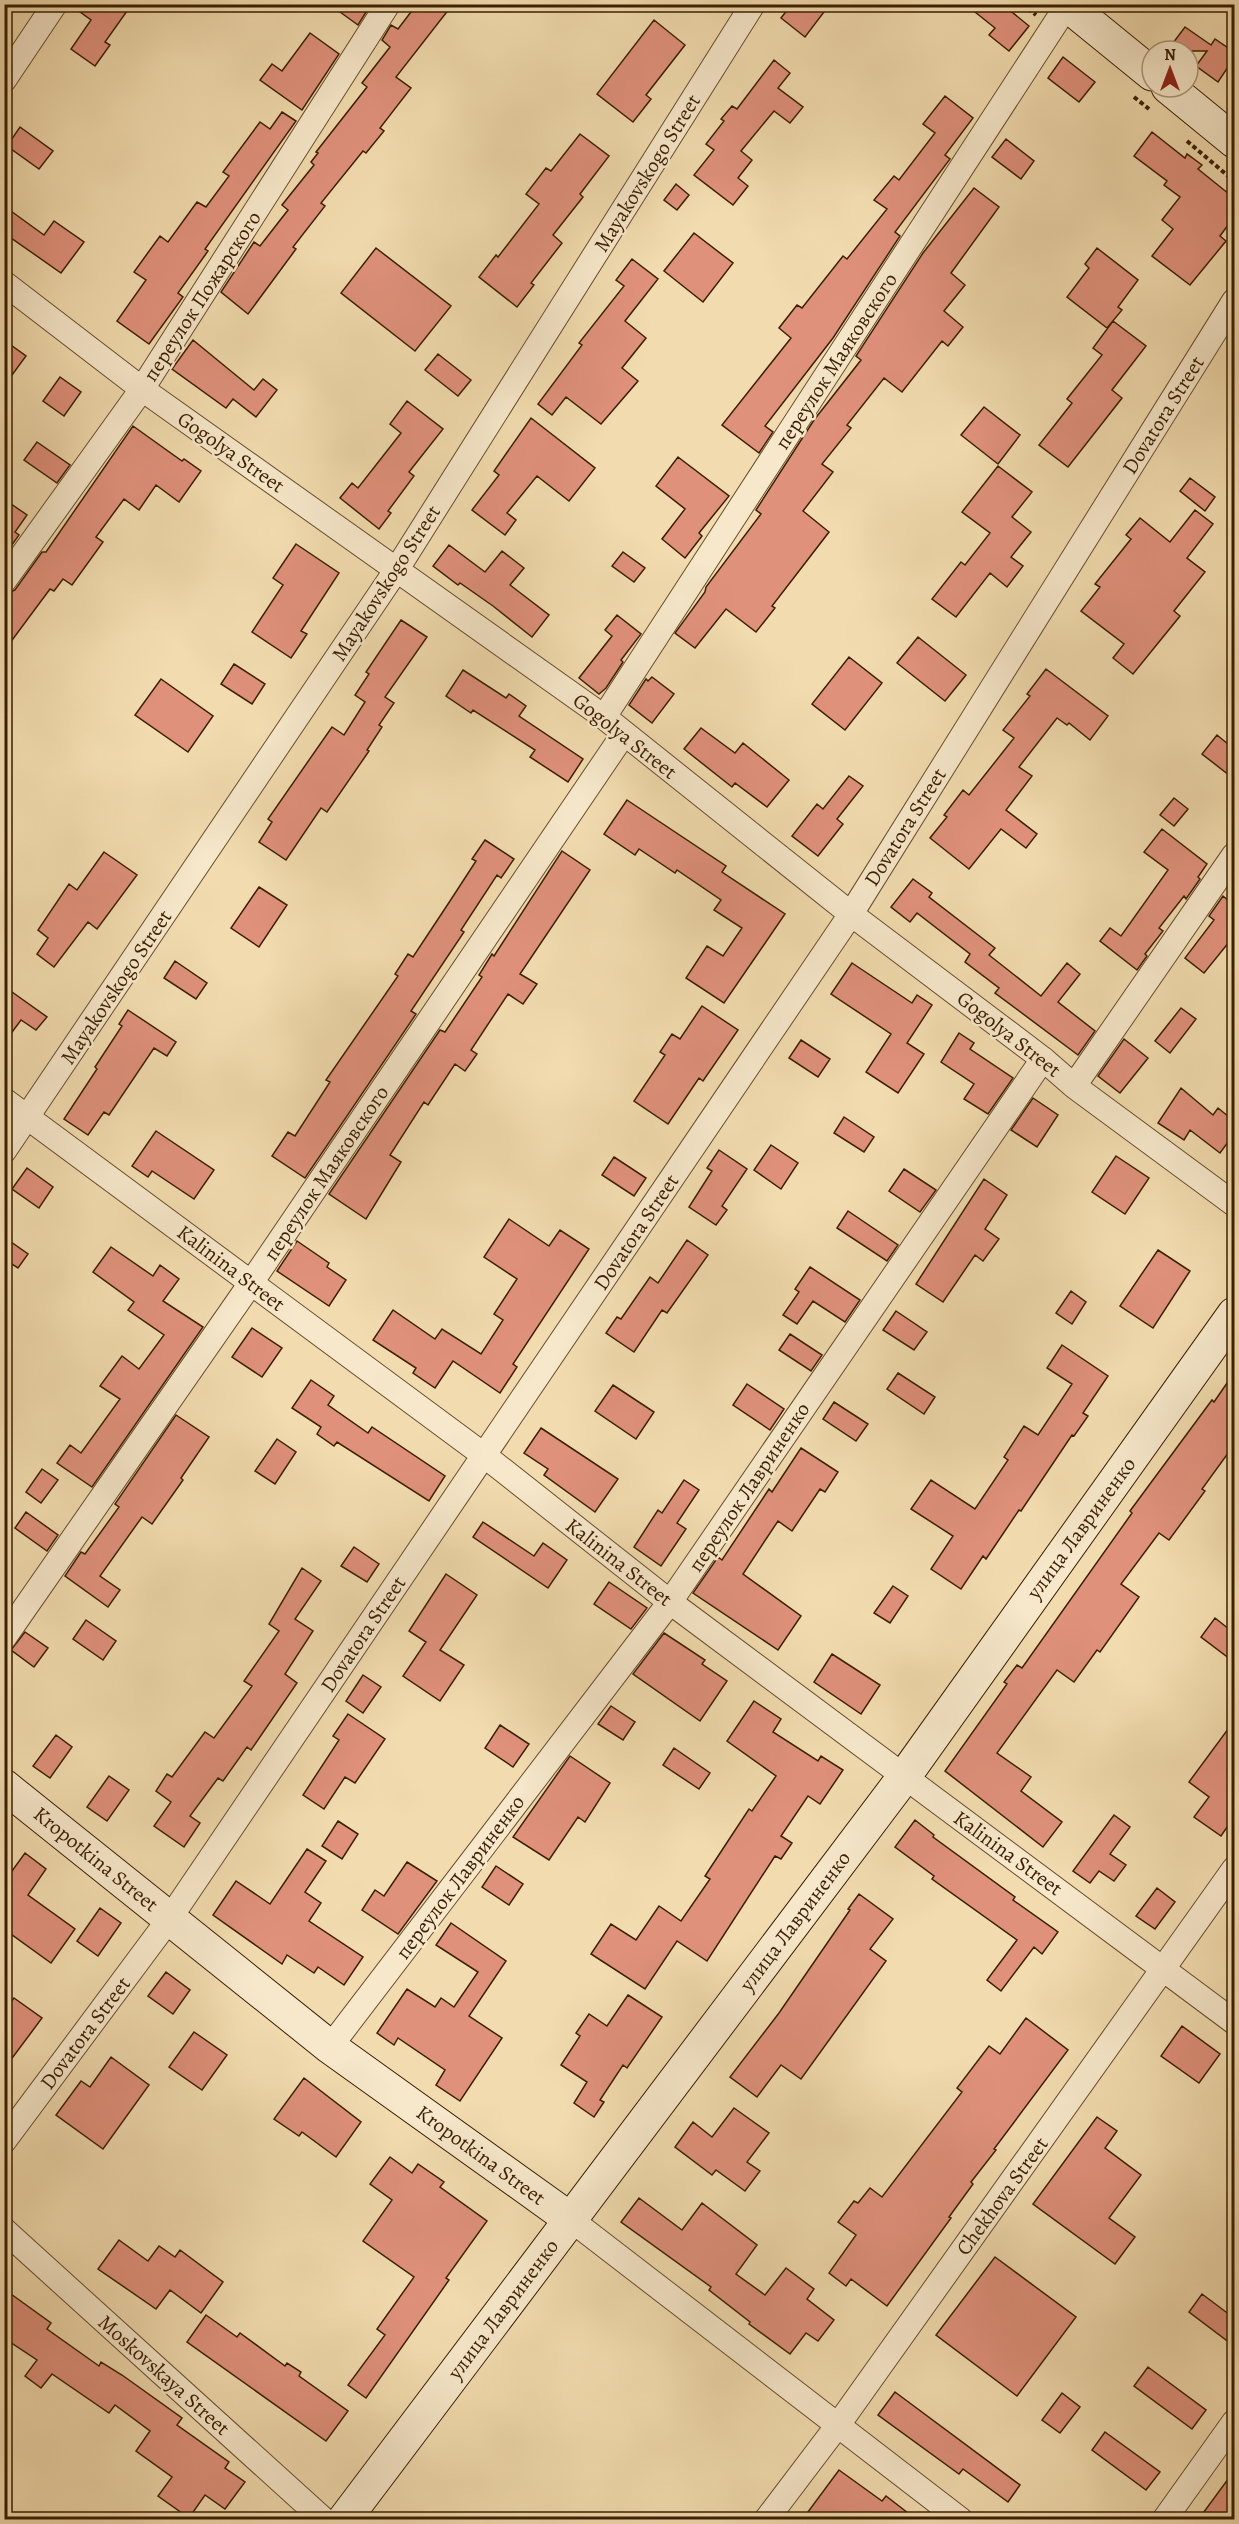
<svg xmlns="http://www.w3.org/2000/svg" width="1239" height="2524" font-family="Alegreya,serif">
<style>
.building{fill:#e0917c;stroke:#3a1f01;stroke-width:1.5}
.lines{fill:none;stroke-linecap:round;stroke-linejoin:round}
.street-casing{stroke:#684e2c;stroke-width:26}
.secondary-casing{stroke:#3a1f01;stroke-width:35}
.path{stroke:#3a1f01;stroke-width:4;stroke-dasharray:4.5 3;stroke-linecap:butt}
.street{stroke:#f7e8cb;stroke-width:24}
.secondary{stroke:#f7e8cb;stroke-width:33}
.labels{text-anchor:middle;stroke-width:5;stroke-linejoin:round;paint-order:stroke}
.street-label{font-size:21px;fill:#3a1f01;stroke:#f7e8cb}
</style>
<rect width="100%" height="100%" fill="#f2dcaf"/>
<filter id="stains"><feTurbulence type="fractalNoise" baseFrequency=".00333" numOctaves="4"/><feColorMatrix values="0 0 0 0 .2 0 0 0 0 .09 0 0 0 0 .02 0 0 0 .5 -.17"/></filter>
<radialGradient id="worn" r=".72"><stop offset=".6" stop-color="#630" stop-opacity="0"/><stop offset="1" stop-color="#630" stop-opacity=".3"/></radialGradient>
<path class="building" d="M69 4H132L105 42 110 45 95 66 71 49 91 20Z
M329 4H362L368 9 358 25Z
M417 4H453L396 77 411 88 380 128 384 131 366 153 363 151 321 203 325 206 293 247 296 249 248 314 221 292 254 242 260 246 288 210 282 205 314 165 311 162 318 153 316 152 367 87 362 83 390 47 382 40 391 25 398 29Z
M792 4H830L805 37 781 18Z
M965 4H1002L1029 26 1009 51 989 35 995 28Z
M654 20 685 45 646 95 651 99 633 122 597 94Z
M1185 27 1211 45 1215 39 1234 52V58L1218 82 1196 66 1207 51H1167Z
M310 33 339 54 302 110 260 80 272 64 282 71Z
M1063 57 1095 82 1079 102 1048 78Z
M774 60 790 73 778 88 803 107 790 123 774 111 741 151 752 160 738 178 748 186 733 205 694 175 714 150 706 144 724 121 721 119 732 106 737 109Z
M945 96 973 118 945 155 950 159 895 232 900 236 833 338 765 426 773 432 759 453 722 425 791 338 779 328 797 305 802 308 843 256 847 259 887 209 874 200 894 176 899 180 935 133 923 124Z
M282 112 296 121 205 249 208 251 178 293 183 297 149 344 117 321 146 280 134 272 160 236 168 242 197 202 206 207 229 176 223 172 260 122 270 129Z
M20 127 53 151 39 169 7 146Z
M1152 132 1185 158 1187 154 1202 165 1198 169 1234 198V217L1220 236 1226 241 1190 285 1152 256 1173 229 1162 220 1180 197 1164 185 1167 181 1134 156Z
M580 134 609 156 580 194 583 197 553 235 562 243 531 283 534 285 517 307 479 277 496 255 498 257 539 204 526 194 546 168 551 171Z
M1006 139 1034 161 1021 179 992 157Z
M676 184 689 195 677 210 664 200Z
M974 188 999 207 951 273 965 285 944 311 963 327 948 346 942 341 902 392 884 378 847 425 851 428 822 464 833 472 803 511 829 532 772 606 775 608 756 632 726 609 695 648 675 633 705 592 706 587 761 514 756 510 814 420 861 360 856 356 923 253Z
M4 206 44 235 54 221 84 242 61 273 4 233Z
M694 233 733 263 703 302 664 271Z
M376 248 451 306 415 351 341 293Z
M1097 248 1138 280 1118 307 1122 310 1107 328 1067 297 1089 268 1085 264Z
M632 259 658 279 625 321 646 338 622 368 638 381 601 424 566 397 552 415 538 404 582 345 579 343 624 286 616 280Z
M1113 321 1146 346 1112 390 1122 398 1068 467 1039 445 1072 403 1067 399 1102 355 1093 348Z
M4 340 26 356 4 386Z
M193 340 254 390 263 379 277 390 256 417 233 399 226 408 172 369Z
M438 354 471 380 458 396 425 370Z
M60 377 81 392 64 416 43 401Z
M407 401 443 429 409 472 414 476 388 511 391 513 379 529 340 498 352 483 358 488 401 433 390 424Z
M984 407 1020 435 998 464 961 435Z
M531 418 595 468 569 501 537 476 507 513 516 520 505 535 472 510 499 475 494 471Z
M133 426 182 461 184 459 201 471 179 502 156 485 139 510 124 499 96 537 103 542 72 585 63 579 54 591 50 589 4 651V595L15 590 42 552H46Z
M37 442 70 465 57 483 24 460Z
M678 457 729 496 699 533 702 536 685 558 662 539 685 509 656 486Z
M998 466 1032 492 1012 517 1031 532 1011 557 1023 566 1007 587 990 573 956 617 932 599 961 562 965 565 990 533 962 512Z
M1190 478 1215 497 1205 511 1180 491Z
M4 499 27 515 15 532 19 535 4 556Z
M1195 510 1213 524 1187 558 1205 572 1174 611 1180 616 1133 674 1113 658 1124 644 1081 611 1100 587 1095 584 1131 539 1126 535 1140 518 1170 542Z
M296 544 339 573 301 631 307 634 291 658 252 632 283 585 273 578Z
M449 545 485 572 502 551 524 568 510 585 549 615 532 637 493 606 460 583 458 585 433 566Z
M623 552 645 568 634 582 612 566Z
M617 615 641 634 621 660 623 662 606 688 599 694 579 678 612 636 605 630Z
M401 620 427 637 385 697 394 703 379 725 382 727 367 750 369 751 327 812 321 808 286 860 259 842 272 822 268 819 332 727 344 735 365 702 355 695 369 674 366 672Z
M918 637 966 675 945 701 897 663Z
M849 657 882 683 845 730 812 704Z
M234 664 265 684 252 704 221 684Z
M1046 669 1108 716 1090 740 1069 723 1067 725 1057 718 1019 767 1032 776 1006 810 1037 834 1026 848 1001 829 969 869 930 838 947 817 944 815 963 790 969 795 1014 738 1003 730 1030 696 1027 694Z
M463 670 506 698 509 694 526 706 519 716 583 759 568 782 530 757 535 750 473 710 471 713 446 696Z
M652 677 674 694 652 723 629 705 646 679 648 681Z
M161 679 213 716 188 752 135 715Z
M701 728 735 753 743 743 789 780 767 807 735 783 732 787 684 749Z
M1217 735 1234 749V779L1202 754Z
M849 776 863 786 837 819 843 824 818 856 792 836 817 804 823 809Z
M1174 798 1188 809 1174 826 1160 815Z
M627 800 726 866 722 872 785 914 724 1003 686 978 707 946 723 956 742 928 714 910 721 900 677 870 675 873 639 849 635 855 604 834Z
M1162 829 1207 864 1198 877 1200 879 1186 899 1184 896 1159 928 1163 931 1145 954 1147 956 1137 970 1100 941 1110 928 1121 936 1168 870 1144 852Z
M485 840 514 859 501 878 497 875 461 930 464 932 411 1011 416 1014 305 1178 272 1156 288 1132 295 1136 330 1082 326 1080 398 976 395 974 408 954 413 957 450 901 476 861 472 859Z
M562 851 590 870 520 974 537 984 523 1004 508 994 471 1050 477 1054 465 1071 455 1064 428 1105 424 1102 390 1155 401 1162 366 1219 329 1194 440 1030 445 1032 482 977 479 975 492 954 494 956Z
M104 852 137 875 97 929 88 922 54 967 37 954 48 938 38 930 69 884 77 890Z
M913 879 932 893 929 897 995 948 989 955 1041 996 1067 963 1080 974 1058 1002 1095 1031 1078 1055 995 993 999 988 965 962 970 954 917 913 910 922 891 907Z
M259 887 287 905 259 947 231 928Z
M1234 895V936L1204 973 1185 958 1214 920 1209 916 1223 896 1229 901Z
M175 961 207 983 196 999 164 978Z
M852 963 912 1003 917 995 932 1005 907 1043 924 1054 898 1093 866 1072 891 1034 831 994Z
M5 987 47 1017 36 1030 21 1020 4 1043Z
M702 1006 738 1030 703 1081 699 1078 668 1124 634 1101 665 1055 660 1052 672 1034 680 1039Z
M1181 1008 1196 1019 1170 1053 1155 1041Z
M128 1010 176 1042 167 1056 154 1048 109 1115 104 1112 88 1135 64 1119 97 1069 95 1067 122 1026 119 1024Z
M959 1033 974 1043 970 1049 1013 1078 988 1114 964 1099 974 1084 941 1062Z
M1124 1039 1148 1058 1120 1093 1098 1076Z
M801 1040 830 1059 818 1077 789 1058Z
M1181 1088 1213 1115 1218 1108 1234 1121V1134L1220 1153 1190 1130 1184 1140 1158 1123Z
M1033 1098 1058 1115 1037 1147 1011 1130Z
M844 1117 874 1137 864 1152 834 1133Z
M156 1131 214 1170 194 1199 152 1171 148 1177 132 1166Z
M771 1145 798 1163 781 1189 754 1170Z
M719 1150 747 1169 722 1206 727 1210 716 1225 689 1207 712 1171 707 1168Z
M1116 1156 1149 1178 1125 1214 1092 1192Z
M614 1157 646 1178 634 1196 602 1175Z
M27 1168 53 1187 39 1208 12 1189Z
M904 1169 936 1190 920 1212 889 1191Z
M984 1179 1007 1195 985 1229 999 1239 983 1261 975 1255 943 1302 916 1284Z
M848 1211 898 1245 887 1261 837 1228Z
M509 1219 549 1246 560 1230 589 1249 513 1364 517 1367 500 1393 453 1361 435 1388 413 1373 416 1368 373 1340 393 1310 435 1339 442 1329 481 1354 503 1320 494 1314 517 1279 484 1257Z
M4 1237 28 1254 18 1268 4 1259Z
M687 1240 708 1255 667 1313 662 1310 634 1352 606 1333 617 1317 621 1319 650 1277 658 1283Z
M297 1241 329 1263 327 1267 346 1280 329 1306 277 1271Z
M111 1247 153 1276 160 1265 179 1279 163 1301 203 1327 92 1487 57 1463 70 1445 81 1453 120 1399 100 1386 122 1356 139 1369 164 1335 128 1310 134 1302 93 1272Z
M1158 1250 1190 1271 1153 1328 1120 1306Z
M810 1267 860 1300 845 1322 813 1301 797 1324 783 1315 799 1292 795 1289Z
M1071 1291 1086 1302 1072 1324 1056 1313Z
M896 1311 927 1332 914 1350 883 1330Z
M252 1328 282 1348 262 1377 232 1357Z
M790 1334 822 1355 811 1371 779 1350Z
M1062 1345 1108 1376 1083 1413 1088 1416 1074 1436 1072 1435 1021 1511 1019 1510 986 1559 983 1556 961 1589 931 1569 953 1536 911 1509 931 1480 975 1509 1008 1460 1004 1457 1024 1426 1038 1435 1072 1384 1047 1368Z
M898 1373 935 1397 924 1414 887 1389Z
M1234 1373V1445L1202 1489 1205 1491 1169 1540 1159 1533 1121 1584 1139 1597 1100 1652 1097 1650 1074 1682 1057 1670 997 1753 1031 1777 1021 1791 1062 1822 1043 1847 945 1771 1007 1684 1004 1682 1017 1665 1022 1668 1132 1513 1130 1511 1212 1400 1214 1402Z
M311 1380 334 1396 328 1405 368 1433 372 1427 445 1476 429 1501 337 1442 334 1446 317 1434 321 1427 292 1408Z
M747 1384 784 1409 770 1430 733 1405Z
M613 1385 654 1412 636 1439 595 1411Z
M834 1402 868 1424 856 1441 823 1419Z
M176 1415 209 1437 181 1478 183 1480 152 1524 142 1517 100 1576 120 1590 108 1607 65 1576 81 1552 85 1554 119 1507 115 1504Z
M541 1428 618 1479 595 1512 544 1475 548 1469 524 1453Z
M277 1439 296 1452 275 1484 255 1471Z
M801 1448 838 1472 825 1492 820 1489 792 1531 778 1521 743 1574 801 1616 778 1650 693 1593 718 1557 722 1560 769 1489 772 1492Z
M42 1469 58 1480 41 1503 26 1492Z
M684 1480 699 1490 677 1523 686 1529 661 1566 634 1547 658 1510 662 1513Z
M26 1512 58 1535 47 1551 15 1528Z
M483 1522 534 1556 543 1543 567 1560 548 1588 473 1537Z
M354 1547 379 1564 367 1582 341 1566Z
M302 1568 321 1581 295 1619 313 1631 285 1674 297 1683 251 1750 247 1747 223 1781 218 1778 190 1816 200 1823 184 1847 154 1826 171 1802 156 1791 167 1774 172 1777 205 1732 214 1738 252 1686 244 1681 279 1631 269 1624Z
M446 1574 477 1595 440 1650 464 1665 440 1701 403 1676 426 1642 409 1631Z
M609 1582 647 1608 631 1629 594 1604Z
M893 1586 908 1596 890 1623 874 1613Z
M1215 1618 1234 1633V1662L1201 1637Z
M86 1620 116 1641 103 1660 73 1639Z
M25 1632 48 1648 34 1667 11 1650Z
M664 1633 705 1660 702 1664 727 1681 700 1721 633 1674Z
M832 1654 880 1685 861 1714 814 1682Z
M363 1675 381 1687 363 1713 346 1701Z
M754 1701 781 1719 773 1732 818 1761 821 1756 843 1770 820 1804 808 1796 781 1836 792 1843 781 1859 775 1856 707 1961 677 1941 645 1989 591 1954 611 1924 636 1940 659 1906 681 1921 710 1879 705 1876 728 1841 749 1809 752 1811 776 1776 727 1741Z
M611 1706 635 1722 623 1740 598 1724Z
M348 1714 385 1739 355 1783 345 1777 324 1809 303 1795 339 1740 333 1736Z
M1234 1721V1817L1221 1836 1194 1817 1209 1797 1189 1782Z
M500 1725 529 1744 513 1767 485 1748Z
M56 1735 72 1747 50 1778 33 1766Z
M674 1748 710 1773 699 1789 663 1765Z
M570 1756 610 1783 585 1822 578 1817 549 1860 513 1837Z
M109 1776 129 1790 107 1821 87 1807Z
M1114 1815 1130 1827 1110 1854 1126 1865 1114 1881 1099 1871 1090 1883 1073 1871Z
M915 1820 934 1835 933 1837 1015 1897 1013 1900 1058 1932 1042 1954 1034 1947 1001 1991 987 1980 1017 1940 932 1879 934 1876 895 1847Z
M338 1821 358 1834 342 1859 322 1846Z
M307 1849 326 1861 305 1892 321 1903 309 1921 363 1957 344 1985 318 1967 314 1973 287 1955 282 1964 213 1915 236 1881 270 1904Z
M25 1853 46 1869 28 1895 75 1929 51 1963 4 1929V1882Z
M407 1862 437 1881 398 1934 362 1910 375 1890 384 1896Z
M496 1866 523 1884 509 1905 482 1887Z
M1157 1888 1175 1902 1155 1929 1136 1916Z
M859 1894 893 1919 870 1949 886 1961 801 2079 781 2065 757 2097 730 2077 779 2013 850 1910 848 1909Z
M100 1908 121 1923 98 1956 77 1941Z
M451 1923 506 1961 469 2016 502 2038 460 2101 436 2085 445 2070 398 2038 394 2045 377 2033 407 1989 435 2007 441 1998 454 2007 478 1972 436 1945Z
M166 1972 190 1990 173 2014 148 1996Z
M628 1995 662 2017 627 2068 623 2065 600 2100 604 2102 594 2117 574 2103 587 2082 561 2065 580 2036 576 2033 589 2014 607 2026Z
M14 1998 42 2018 4 2069V2010Z
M1026 2018 1068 2050 994 2149 996 2150 971 2182 973 2184 949 2217 951 2218 887 2306 851 2279 846 2286 829 2273 856 2235 838 2222 854 2201 858 2203 870 2188 882 2197 962 2092 957 2088 989 2046 1000 2054Z
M1182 2026 1220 2054 1199 2083 1161 2056Z
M194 2032 227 2055 202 2090 169 2067Z
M111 2057 149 2085 103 2149 56 2115 81 2081 90 2087Z
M304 2078 361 2122 336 2157 302 2132 299 2136 274 2119Z
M734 2108 769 2133 747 2162 760 2171 745 2191 716 2170 712 2175 675 2147 693 2122 712 2137Z
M1097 2117 1117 2131 1105 2148 1141 2175 1109 2218 1135 2237 1115 2264 1033 2204Z
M390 2157 412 2173 418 2164 444 2182 440 2187 487 2221 446 2278 449 2280 366 2398 348 2385 385 2335 377 2329 414 2277 363 2241 392 2200 370 2184Z
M639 2198 682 2230 702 2203 757 2245 736 2274 765 2295 786 2268 814 2289 807 2299 834 2320 818 2341 806 2333 790 2354 749 2324 750 2322 709 2290 711 2287 621 2222Z
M119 2240 148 2261 159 2246 175 2257 180 2250 223 2282 201 2313 170 2290 156 2309 98 2269Z
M995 2257 1076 2317 1017 2396 936 2335Z
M4 2289 51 2323 47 2329 99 2366 101 2362 122 2375 182 2418 177 2425 229 2462 225 2468 245 2482 225 2509 205 2495 189 2518 158 2496 172 2477 136 2451 150 2431 115 2405 109 2413 52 2374 41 2388 25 2376 37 2360 4 2338Z
M1202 2294 1234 2318V2346L1189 2312Z
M206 2315 237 2337 240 2333 285 2366 287 2363 301 2372 299 2376 348 2411 326 2441 187 2342Z
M1148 2367 1206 2410 1192 2429 1134 2386Z
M895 2392 1020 2485 1008 2502 963 2469 959 2474 878 2415Z
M1062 2393 1080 2407 1060 2433 1042 2420Z
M1105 2432 1160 2472 1146 2490 1092 2450Z
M839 2470 882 2501 886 2496 917 2520H802Z
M1234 2471V2520H1198Z"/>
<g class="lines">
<defs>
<path id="street" d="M4 80 55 4
M4 283 142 389 604 717 851 914 1043 1059 1074 1086 1234 1204
M4 581 142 389 388 4
M604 717 1068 4
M1074 1086 1234 855
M4 1100 485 1456 670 1602 1234 2022
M4 1151 397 569 753 4
M4 1638 251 1283 623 735
M330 2047 670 1602 1043 1059
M4 2141 170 1918 851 914 1234 301
M570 2219 961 2520
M4 2230 324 2520
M766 2520 838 2425 1234 1869
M1164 2520 1234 2422"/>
<path id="secondary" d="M1066 4 1152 74
M1168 87 1234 141
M4 1786 330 2047 570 2219
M344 2520 904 1777 1234 1314"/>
</defs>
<use href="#street" class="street-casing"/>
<use href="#secondary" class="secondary-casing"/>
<path class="path" d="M1022 4 1036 15
M1134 97 1149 109
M1187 141 1234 181"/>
<use href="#street" class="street"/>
<use href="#secondary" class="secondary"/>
</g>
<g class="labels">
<g class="street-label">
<text transform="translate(647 173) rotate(-58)" y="7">Mayakovskogo Street</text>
<text transform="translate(202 296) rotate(-57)" y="7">переулок Пожарского</text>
<text transform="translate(836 361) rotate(-57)" y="7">переулок Маяковского</text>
<text transform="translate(1163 415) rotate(-58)" y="7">Dovatora Street</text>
<text transform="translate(231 452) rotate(35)" y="7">Gogolya Street</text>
<text transform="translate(386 583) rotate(-57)" y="7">Mayakovskogo Street</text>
<text transform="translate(625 736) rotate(38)" y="7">Gogolya Street</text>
<text transform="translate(905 827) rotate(-58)" y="7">Dovatora Street</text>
<text transform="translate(116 987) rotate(-56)" y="7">Mayakovskogo Street</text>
<text transform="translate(1009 1034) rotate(38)" y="7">Gogolya Street</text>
<text transform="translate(326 1173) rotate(-56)" y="7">переулок Маяковского</text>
<text transform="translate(636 1232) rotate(-56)" y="7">Dovatora Street</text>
<text transform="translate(231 1268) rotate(37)" y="7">Kalinina Street</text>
<text transform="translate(749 1487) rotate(-56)" y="7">переулок Лавриненко</text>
<text transform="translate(1081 1528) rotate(-54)" y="7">улица Лавриненко</text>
<text transform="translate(619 1562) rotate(38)" y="7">Kalinina Street</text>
<text transform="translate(363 1634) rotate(-56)" y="7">Dovatora Street</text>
<text transform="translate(1008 1853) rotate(36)" y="7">Kalinina Street</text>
<text transform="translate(96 1859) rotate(39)" y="7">Kropotkina Street</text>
<text transform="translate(460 1877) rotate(-53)" y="7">переулок Лавриненко</text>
<text transform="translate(795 1921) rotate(-53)" y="7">улица Лавриненко</text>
<text transform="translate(85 2033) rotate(-53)" y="7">Dovatora Street</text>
<text transform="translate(481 2155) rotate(36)" y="7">Kropotkina Street</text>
<text transform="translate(1002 2196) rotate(-54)" y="7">Chekhova Street</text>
<text transform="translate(503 2309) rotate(-53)" y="7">улица Лавриненко</text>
<text transform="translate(164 2375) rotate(42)" y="7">Moskovskaya Street</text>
</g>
</g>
<rect width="1239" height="2524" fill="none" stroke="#f2dcaf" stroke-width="24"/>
<rect x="6" y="6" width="1227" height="2512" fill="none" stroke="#3a1f01" stroke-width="3"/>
<rect x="12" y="12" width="1215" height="2500" fill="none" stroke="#3a1f01" stroke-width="1.5"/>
<g transform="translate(1170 69)"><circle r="28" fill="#f7e8cb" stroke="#ab987a" stroke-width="1.5"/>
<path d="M0-4.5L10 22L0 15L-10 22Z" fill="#8f2418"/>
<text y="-9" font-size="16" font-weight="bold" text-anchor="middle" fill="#3a1f01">N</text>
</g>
<rect width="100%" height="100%" filter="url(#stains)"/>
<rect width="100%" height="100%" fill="url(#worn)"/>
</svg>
